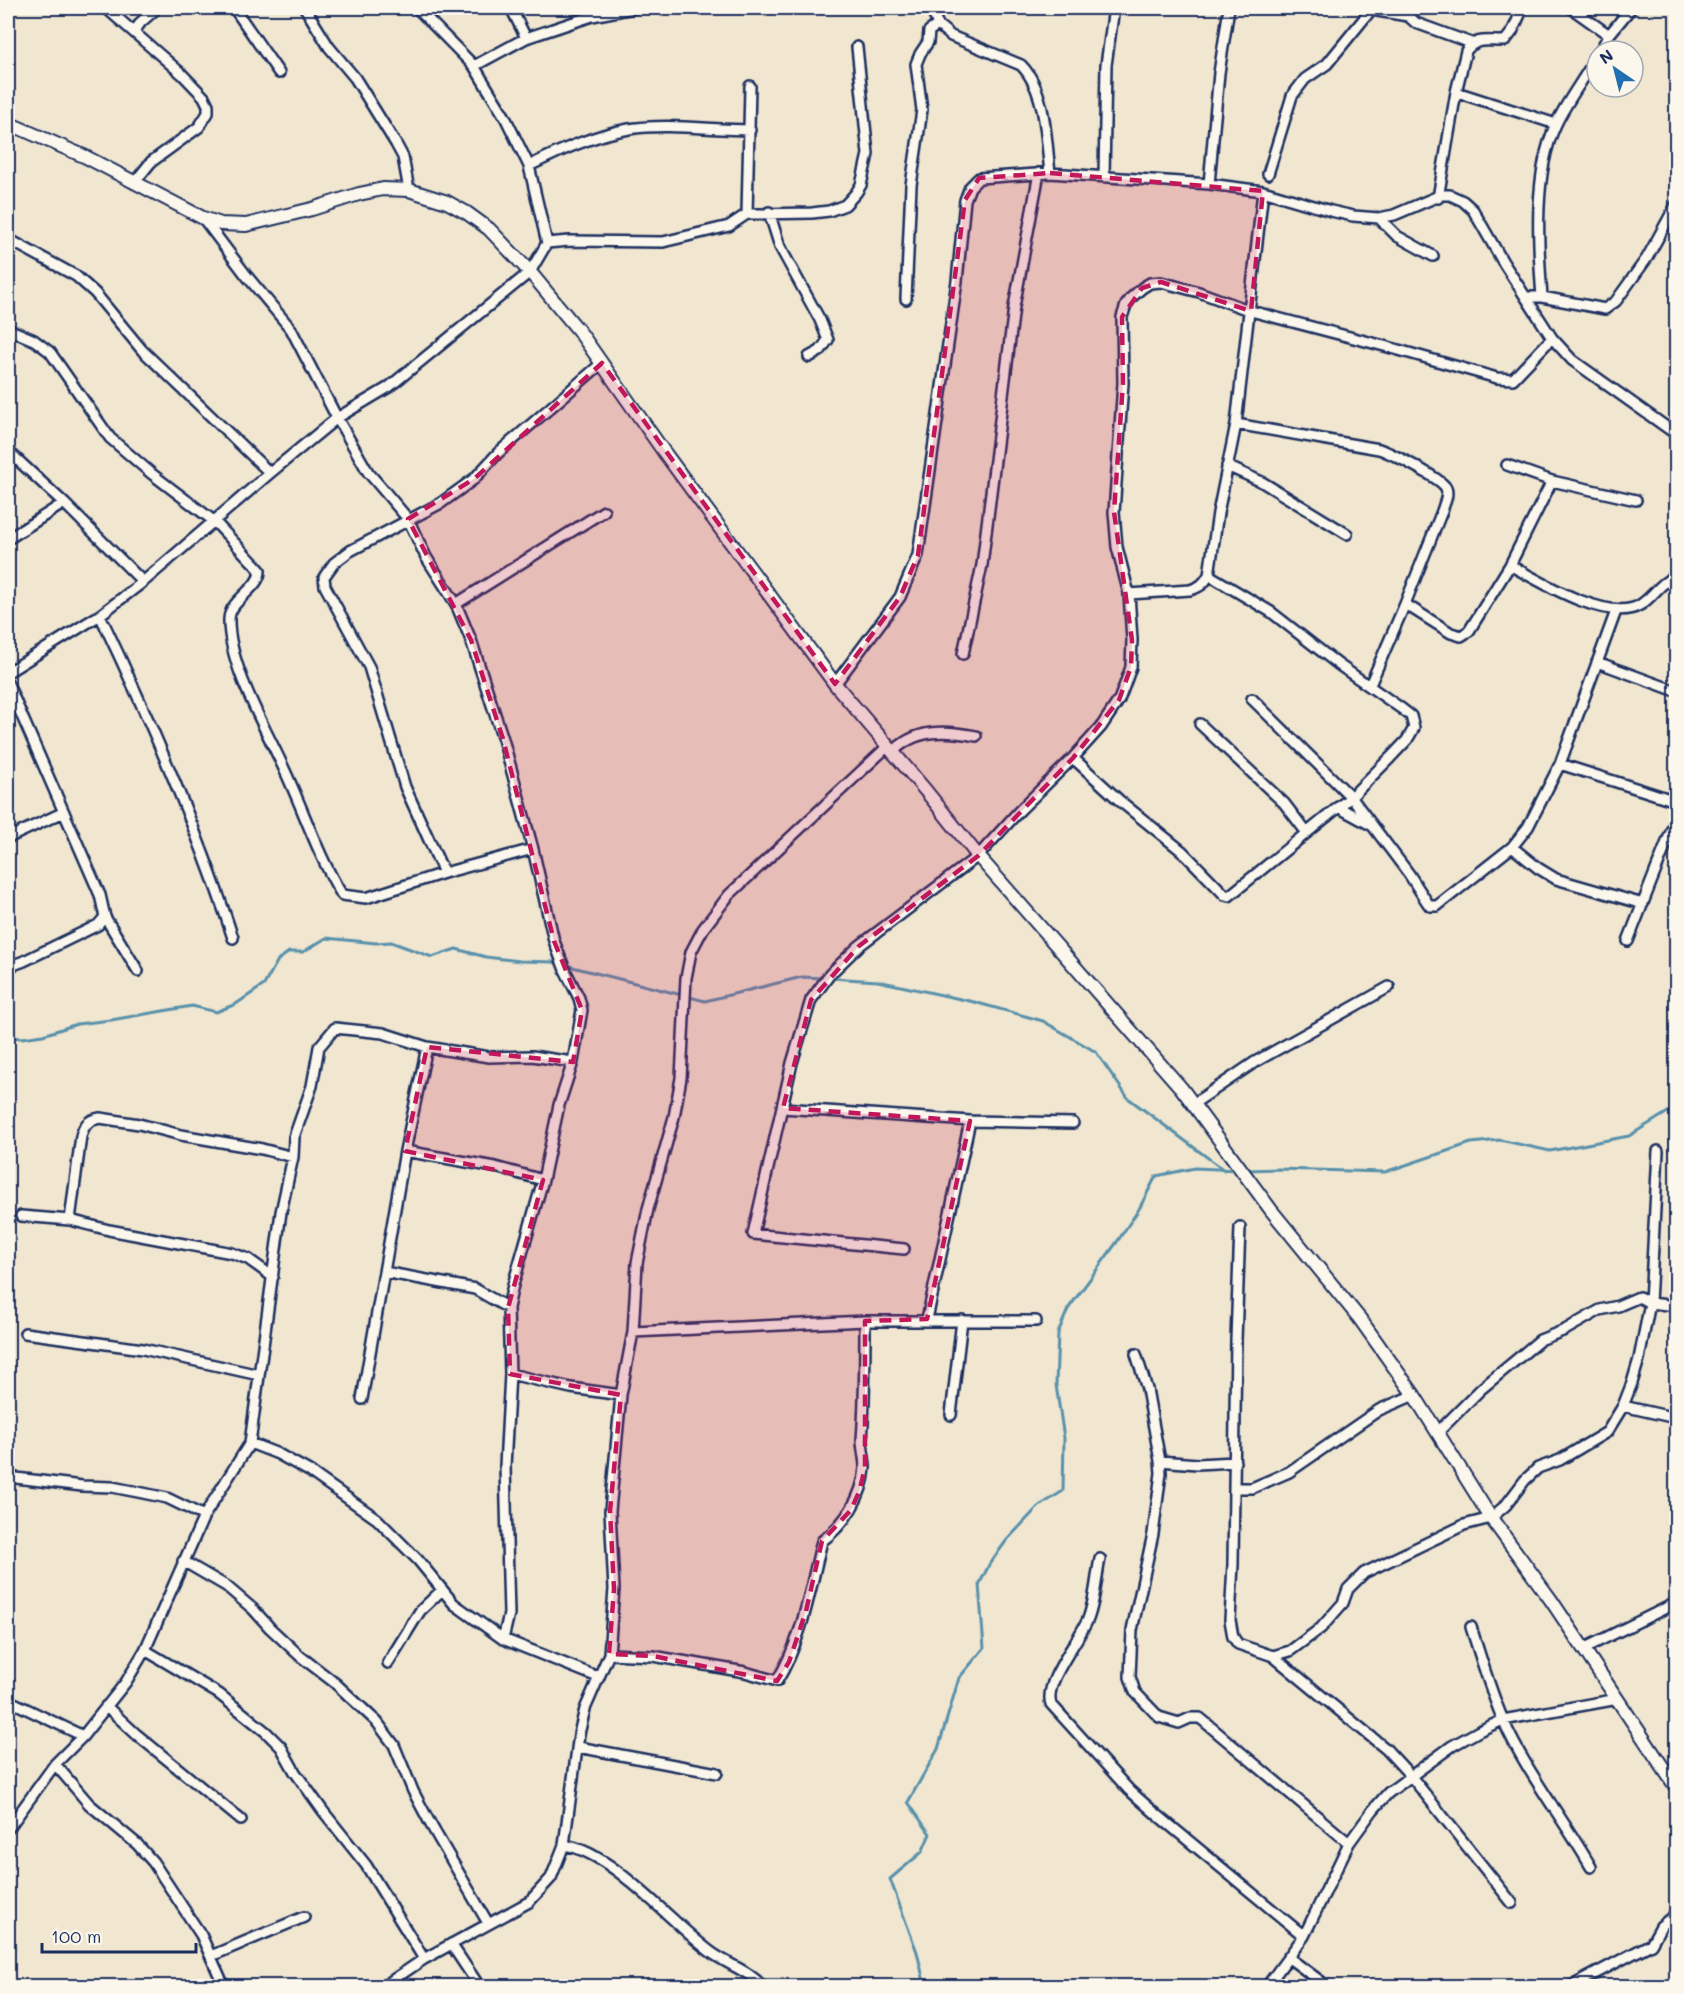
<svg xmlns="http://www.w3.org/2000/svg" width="1684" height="1994" font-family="Mali,sans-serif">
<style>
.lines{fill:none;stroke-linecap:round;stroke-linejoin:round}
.stream{stroke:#5991ab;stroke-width:3}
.minor-casing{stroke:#1b2f5e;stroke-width:14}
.tertiary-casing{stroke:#1b2f5e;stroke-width:16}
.minor{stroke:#fbf7ec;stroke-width:9}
.tertiary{stroke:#fbf7ec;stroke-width:12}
.marked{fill:#c2185b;fill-opacity:0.2;stroke:#c2185b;stroke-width:4.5;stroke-dasharray:12 8;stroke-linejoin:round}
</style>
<rect width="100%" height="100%" fill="#f1e6d0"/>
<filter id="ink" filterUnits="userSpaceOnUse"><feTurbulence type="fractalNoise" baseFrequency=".0167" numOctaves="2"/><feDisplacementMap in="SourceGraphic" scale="12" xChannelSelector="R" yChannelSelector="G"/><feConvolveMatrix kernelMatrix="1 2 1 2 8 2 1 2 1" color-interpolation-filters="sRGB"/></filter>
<g filter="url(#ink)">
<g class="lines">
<path class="stream" d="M830 978 878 981 974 1002 1043 1021 1096 1052 1128 1098 1224 1170
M8 1037 22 1038 43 1035 77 1024 111 1020 192 1006 216 1012 236 1004 264 985 278 960 289 952H303L326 938 376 943 391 942 432 957 456 949 486 957 520 961 553 962 705 1001 802 977 823 978
M1247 1170 1278 1169 1385 1172 1471 1143 1500 1140 1550 1151 1629 1136 1676 1107
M925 1986 917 1952 890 1879 922 1852 930 1834 908 1802 938 1749 959 1678 984 1648 979 1585 990 1563 1007 1540 1038 1507 1063 1491 1064 1438 1056 1385 1058 1333 1068 1309 1117 1242 1139 1209 1156 1176 1195 1168 1238 1170"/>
<defs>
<path id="minor" d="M106 8 182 74 204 97 208 105V113L199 127 151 162 134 183
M234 8 279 73
M305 8 329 47 355 78 396 144 403 157 409 190
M417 8 474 66 505 117 529 166 547 243
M511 8 526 38
M931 8 938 25 951 36 1021 65C1046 90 1046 139 1050 173
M1368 8 1371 10 1408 16
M1405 8 1408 16 1416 23 1474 44
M1571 8 1609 35
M134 32 141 22 157 8
M1600 51 1609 35 1631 8
M474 66 526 38 592 16 634 8
M1456 92 1556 124
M529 166C561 150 594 135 629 129 668 123 710 130 750 130
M1268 174 1292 96 1305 79 1327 64 1371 10
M1104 177 1106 65 1114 8
M1209 184 1219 73 1229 8
M1438 198 1456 92 1466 51C1476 36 1490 42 1505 41L1512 32 1523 8
M769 212 780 247 820 320 828 340 820 351 809 357
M747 214 750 86
M203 218 246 275 291 329 337 418 368 472 408 519 426 557 456 604 471 640 503 739 533 849 554 941 565 970 579 998 582 1010 573 1062 559 1105 543 1180 513 1285 508 1308 510 1374 505 1466 509 1614 503 1639
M1379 218 1397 236 1433 256
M8 239 76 276 95 293 142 350 270 473
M1527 297H1542L1605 309 1616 301 1647 258 1676 205
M1542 297C1538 245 1533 173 1556 124 1567 101 1584 79 1597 56
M906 299 911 185 922 110 916 64 920 54 928 42 929 31 938 25
M8 329 34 340 50 352 110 438 152 474 215 522 260 570C261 588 230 599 229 619 228 668 271 737 290 782 307 820 320 859 342 895L366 898 444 873 533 849
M1236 424 1379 449C1391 453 1441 478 1446 488 1449 495 1444 504 1442 511L1405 604 1370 685
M8 451 64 503 143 582
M1507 465 1552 481 1636 500
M1227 466 1262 482 1347 534
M8 539 64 503
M1510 565C1539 581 1609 624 1640 605 1653 597 1659 584 1672 578L1676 579
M1129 594 1190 590C1200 587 1204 584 1209 575L1218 513 1236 424 1263 191
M456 604 604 511
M1405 604 1451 633 1461 636 1469 631 1510 565 1552 481
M100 615C150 720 197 827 233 938
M963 654 982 565 1014 307 1039 173
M1597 662 1676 691
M8 672 100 615 143 582 270 473 337 418 389 387 530 272 547 243 569 241 663 242 729 226 747 214 812 213 829 211 845 205 856 193 861 185 868 154 857 47
M8 684 100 895 105 917 98 925 24 961 8 967
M835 684 900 597 918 555 957 281 965 200 970 187 979 178 1050 173 1209 184 1263 191 1331 211 1353 216 1379 218 1394 215 1441 195H1450L1463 201 1473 210 1503 262 1552 338 1572 360 1676 434
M1252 699 1351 797 1409 874 1427 902 1430 906H1437L1512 847 1528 827 1560 764 1616 611
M1200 724 1284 803 1307 833
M892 753C915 728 946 730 976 736
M1073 758 1120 801 1182 851 1225 895 1229 896 1351 797 1390 758 1407 740 1414 728 1411 716 1402 709 1339 665 1271 612 1209 575
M1560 764 1676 801
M1338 807 1371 825
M8 838 64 812
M1512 847 1538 868 1556 879 1643 904
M444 873 405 787 369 667 325 586 324 577 334 563 350 551 441 503 474 479 498 453 602 363
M105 917 138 971
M1628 941 1676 819
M1193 1104 1255 1062 1389 987
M783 1108 970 1121 1073 1123
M405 1151 495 1167 543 1180
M21 1216 70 1220 109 1230 232 1253 248 1259 273 1277
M70 1220 81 1136C84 1125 88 1120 100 1118L139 1124 181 1135 262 1149 293 1157
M1240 1227 1236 1340 1233 1564 1230 1620 1233 1637 1238 1644 1273 1656 1386 1749 1410 1775 1512 1903
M904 1249 753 1234 792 1063 811 1000 830 974 859 946 978 856 1020 810 1073 758 1101 727 1119 700 1125 684 1131 667 1132 640 1129 594 1117 547 1114 512 1123 383 1122 317 1126 305 1132 297 1142 288 1150 283 1161 282 1199 292 1251 311 1388 347 1497 378 1513 379 1552 338
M384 1272 475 1289 508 1308
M927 1319 970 1121
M633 1332 865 1321H1036
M25 1333 143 1349 259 1375
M1136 1354 1147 1389 1160 1461 1161 1473 1153 1534 1132 1630 1130 1677 1135 1692 1159 1717 1179 1723 1190 1718H1200L1349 1843
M510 1374 571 1388 621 1395
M362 1399 405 1151 427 1047
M1623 1406 1676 1418
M951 1415 962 1320
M1437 1433 1481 1389 1540 1340 1565 1330 1600 1310 1618 1306 1639 1297 1650 1303 1676 1306
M250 1443 278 1454 309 1471 377 1519 418 1560 454 1604 503 1639 598 1677
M1160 1461 1197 1464 1235 1462
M8 1477 82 1486 112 1487 138 1492 167 1498 204 1516
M1234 1488H1252L1289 1472 1379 1410 1414 1395
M1100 1559C1096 1578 1095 1601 1088 1619 1080 1639 1043 1683 1051 1704L1129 1790 1155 1813 1304 1936
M183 1561 226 1586 253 1609 270 1628 300 1656 335 1683 377 1722 394 1745 413 1791 431 1825 488 1923
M1471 1627C1481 1658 1490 1690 1503 1720 1526 1772 1563 1818 1591 1867
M1583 1649 1676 1603
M145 1650 219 1694 266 1732 281 1747 295 1772 323 1811 366 1865 424 1959
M609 1654 653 1656 745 1672 777 1681C803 1639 810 1588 822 1541 845 1524 863 1496 865 1468 865 1458 862 1449 862 1440 865 1400 865 1361 865 1321
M1273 1656 1290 1651 1321 1628 1343 1603 1348 1589 1364 1573 1464 1525 1491 1518 1506 1505 1525 1480 1538 1468 1560 1460 1607 1432 1623 1406 1632 1383 1639 1359 1650 1303 1658 1151
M388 1663 420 1611 442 1590
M8 1700 83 1736
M106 1706 136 1734 241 1820
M578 1747 717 1773
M55 1764 89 1804 137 1844 153 1862 201 1935 224 1986
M8 1829 55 1764 83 1736 126 1682 145 1650 204 1516 250 1443 281 1212 293 1157 294 1137 312 1086 319 1047 335 1028 383 1033 427 1047 489 1057 532 1056 573 1062
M564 1845C613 1852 672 1924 712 1953 729 1965 749 1971 762 1986
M451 1944 479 1986
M211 1956 304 1917
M1289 1958 1327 1986
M384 1986 424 1959 529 1902 551 1878 564 1845 579 1734 585 1709 609 1654 614 1589 610 1511 621 1395 633 1332 637 1263 648 1209 674 1117 681 1078 686 978 691 952 703 929 729 895 887 747
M1267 1986 1304 1936 1349 1843 1373 1810 1388 1793 1452 1746 1479 1731 1503 1720 1618 1699
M1572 1986 1651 1944 1661 1926 1676 1914"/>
<path id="tertiary" d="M8 123 86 157 203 218 221 224 246 225 312 209 359 194 383 189 409 190 447 202 467 213 489 229 530 272 579 331 664 452 835 684 926 791 978 856 1182 1089 1271 1210 1360 1319 1414 1395 1491 1518 1551 1600 1676 1787"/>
</defs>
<use href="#minor" class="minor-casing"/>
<use href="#tertiary" class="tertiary-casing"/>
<use href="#minor" class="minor"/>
<use href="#tertiary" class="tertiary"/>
</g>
</g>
<path class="marked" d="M1050 173 1263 191 1251 311 1161 282 1142 288 1122 317 1123 383 1114 512 1132 640 1131 667 1119 700 1073 758 978 856 859 946 811 1000 783 1108 970 1121 927 1319 865 1321V1468L859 1492 851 1510 822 1541 806 1611 789 1662 777 1681 653 1656 609 1654 614 1589 610 1511 621 1395 510 1374 508 1308 543 1180 405 1151 427 1047 573 1062 582 1010 554 941 503 739 471 640 408 519 474 479 602 363 835 684 900 597 918 555 965 200 979 178Z"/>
<rect width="1684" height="1994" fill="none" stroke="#fbf7ec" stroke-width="30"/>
<rect x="15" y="15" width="1654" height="1964" fill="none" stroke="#1b2f5e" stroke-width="2" filter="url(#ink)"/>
<g transform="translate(1615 69) rotate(325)"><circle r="28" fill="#fbf7ec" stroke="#a1a7b3" stroke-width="1.5"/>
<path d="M0-4.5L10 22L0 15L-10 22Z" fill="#1f6fb2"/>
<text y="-9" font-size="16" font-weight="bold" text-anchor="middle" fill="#1b2f5e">N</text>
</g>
<path d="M42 1943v9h154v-9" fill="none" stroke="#1b2f5e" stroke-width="3"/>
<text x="51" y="1943" font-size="18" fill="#1b2f5e" stroke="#fbf7ec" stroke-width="4.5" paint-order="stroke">100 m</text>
</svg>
